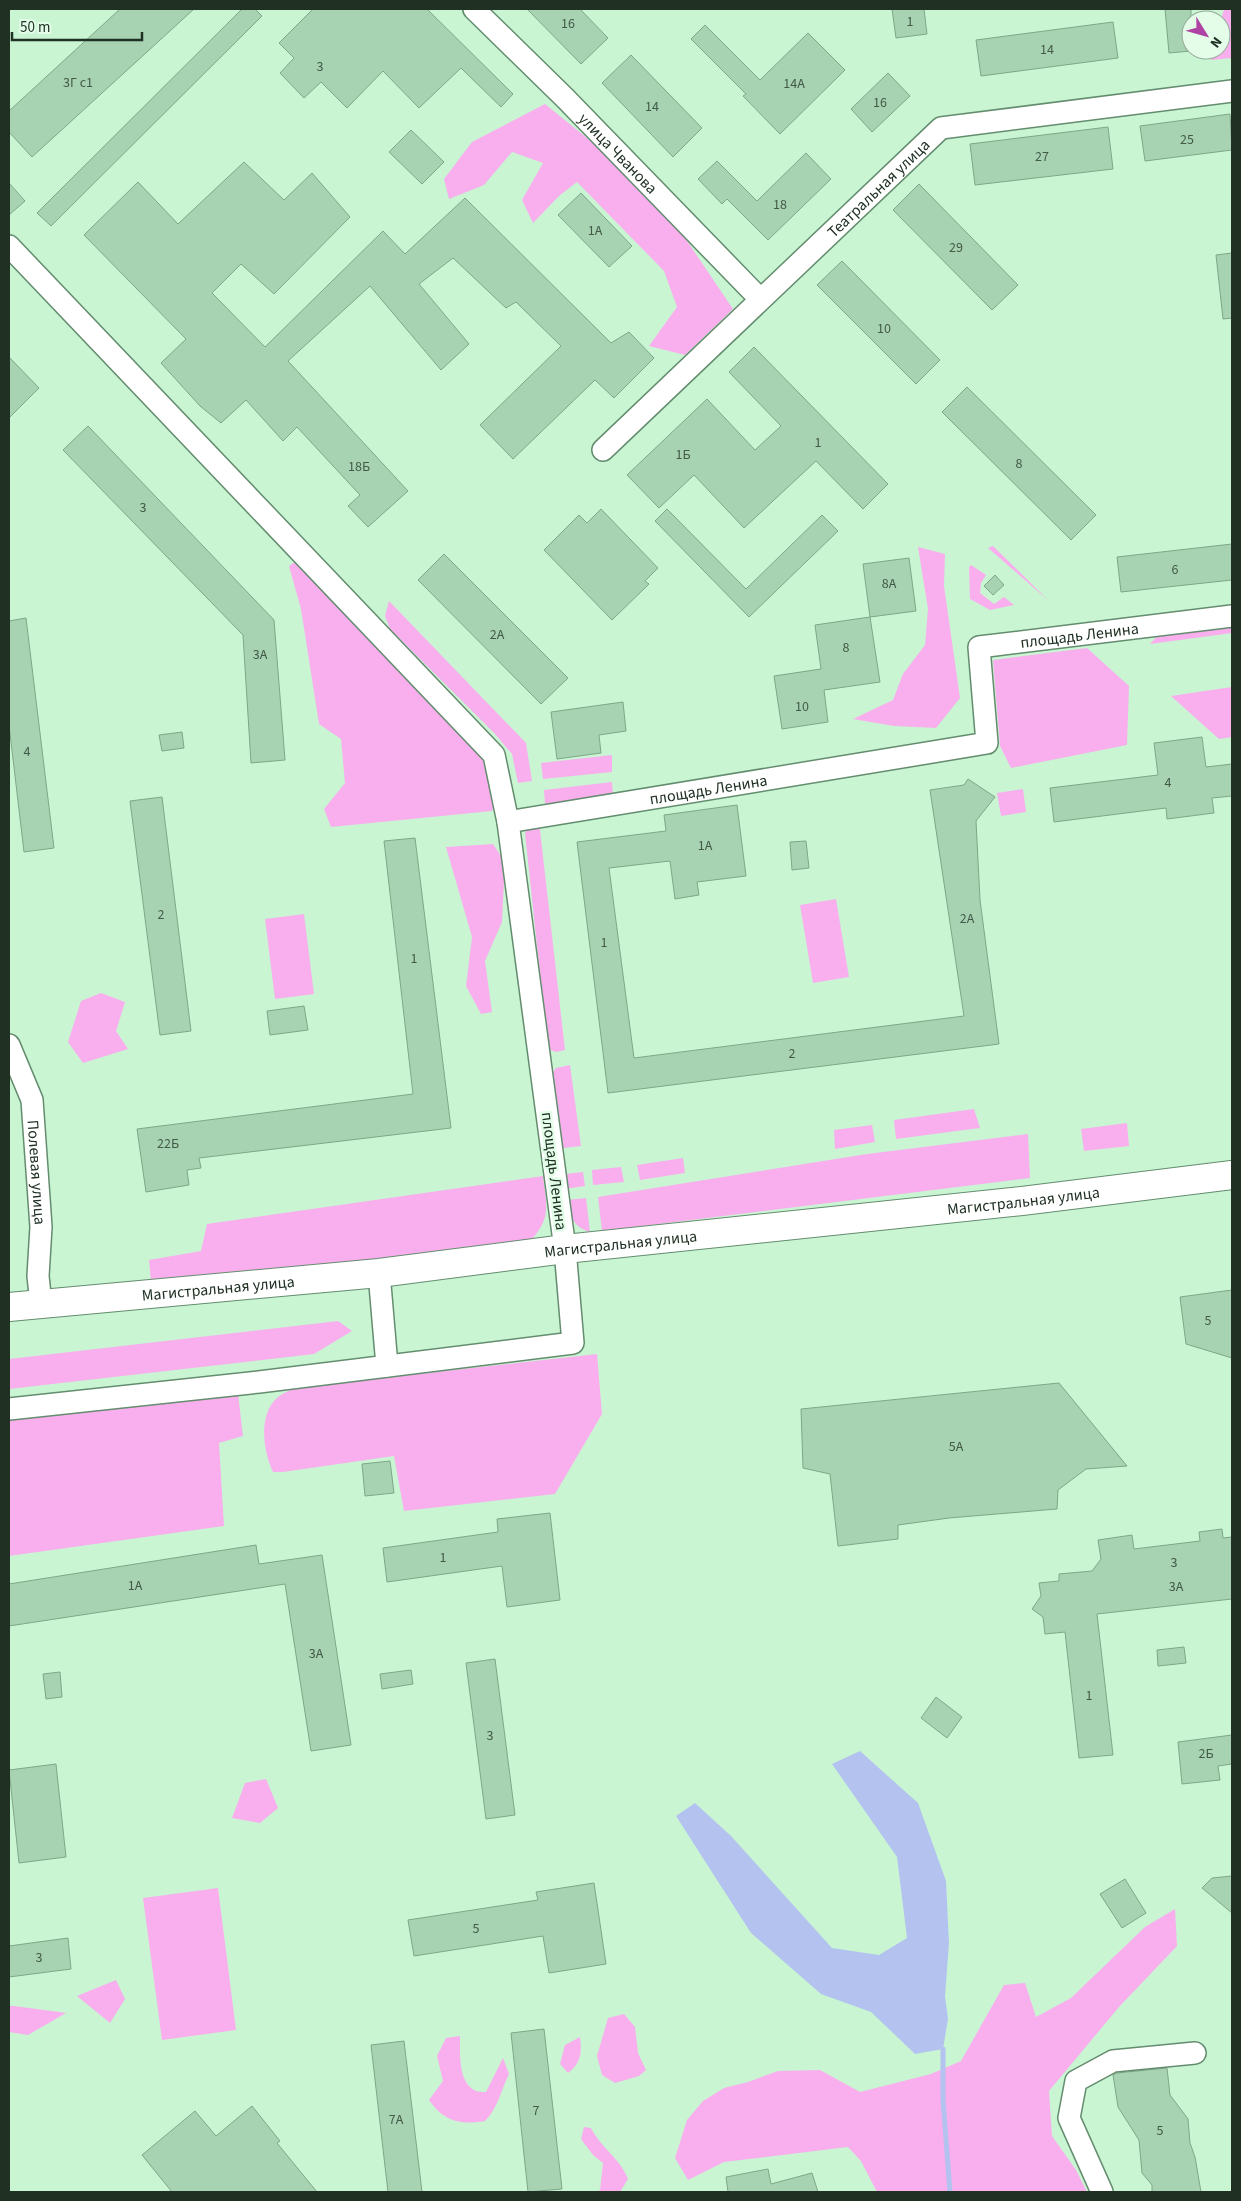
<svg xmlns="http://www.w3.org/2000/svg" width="1241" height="2201" font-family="'Source Sans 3',sans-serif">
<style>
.green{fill:#f9afee}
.water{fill:#b4c2ef}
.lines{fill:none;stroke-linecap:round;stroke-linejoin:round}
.stream{stroke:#b4c2ef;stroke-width:5}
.building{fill:#a8d3b2;stroke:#7ea788}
.minor-casing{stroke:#648c6e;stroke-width:24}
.secondary-casing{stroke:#648c6e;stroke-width:30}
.minor{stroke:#fff;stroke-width:21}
.secondary{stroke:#fff;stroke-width:28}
.labels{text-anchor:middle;stroke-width:5;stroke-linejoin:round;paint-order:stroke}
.number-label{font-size:14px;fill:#425a48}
.street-label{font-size:16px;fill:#203124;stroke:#e3fde9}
</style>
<rect width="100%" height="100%" fill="#c9f5d3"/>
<path class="green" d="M1224 9H1232V58L1211 60 1213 50H1221V20Z
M545 104 603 151 681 232 733 309 685 355 649 346 677 307 664 271 577 182 559 196 533 223 522 200 543 163 512 152 484 185 449 199 444 179 472 142Z
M993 546 1049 601 988 548Z
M918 547 945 554 944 586 960 698 936 728 894 726 853 719 893 700 903 674 925 645 928 609Z
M299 559 489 760 498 800 492 811 331 827 324 809 345 783 341 739 319 724 301 609 289 566Z
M971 565 986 575 981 583 980 593 994 604 1004 597 1014 605 990 610 970 599 969 567Z
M389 601 526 743 532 781 518 783 512 754 495 734 390 629 385 616Z
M1232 621V633L1150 644 1162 631Z
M1087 648 1129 686 1127 745 1011 768 1000 746 993 660Z
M1232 687V737L1219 739 1171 696Z
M612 755V772L543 779 541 763Z
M612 782 613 795 545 804 544 790Z
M1023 789 1026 812 1001 816 997 793Z
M539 821 565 1050 556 1052 548 1049 525 833 531 825Z
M493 844 505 862 502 922 485 961 492 1012 481 1014 466 986 472 937 446 847Z
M836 899 849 977 813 983 800 905Z
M304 914 314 994 275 999 265 919Z
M101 993 125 1002 116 1031 128 1049 83 1063 68 1042 81 1001Z
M570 1065 581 1146 563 1148 553 1072 556 1068Z
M974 1109 980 1128 896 1139 894 1120Z
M1127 1123 1129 1146 1084 1151 1081 1129Z
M872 1125 875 1142 835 1149 834 1130Z
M1028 1134 1030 1178 602 1231 598 1197 867 1154Z
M683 1158 685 1173 640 1180 637 1165Z
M621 1167 624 1182 593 1185 592 1170Z
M583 1172 585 1186 565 1189V1174Z
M543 1176C546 1203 552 1217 532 1239L184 1283 151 1281 149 1260 201 1251 207 1224Z
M586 1198 590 1232C573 1227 570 1216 567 1200Z
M338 1321 352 1331 314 1354 9 1389V1359Z
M597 1354 602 1414 555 1494 404 1511 394 1456 283 1472H273C263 1451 258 1415 277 1398 281 1394 289 1391 294 1388Z
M238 1394 243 1436 219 1443 224 1526 9 1556V1420Z
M266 1779 278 1808 260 1823 232 1818 245 1783Z
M218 1888 236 2030 162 2040 143 1898Z
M1175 1909 1177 1946 1119 2007 1049 2091 1052 2136 1076 2170 1087 2192H877L861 2161 848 2147 724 2162 688 2180 675 2158 687 2120 703 2101 724 2088 748 2082 778 2071 820 2070 860 2092 931 2074 961 2061 1004 1985 1025 1983 1036 2017 1071 1998 1145 1927Z
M116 1980 125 1999 110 2023 77 1996Z
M9 2006H14L66 2013 28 2035 9 2032Z
M624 2014 635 2027 638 2053 646 2070 639 2076 615 2083 602 2075 597 2056 608 2018Z
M460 2036C460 2052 458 2081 474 2090 477 2092 483 2092 486 2092L503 2058 509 2074C501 2090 498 2108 485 2121 461 2125 444 2122 429 2100L443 2081 437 2056 446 2038Z
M580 2037C582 2053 581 2063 568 2073L560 2064 565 2045Z
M584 2127 591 2128C601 2148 620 2158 628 2179L620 2192H597L600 2190 603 2163 593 2155 581 2139Z"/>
<path class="water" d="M860 1751 918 1803 946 1881 949 1943 945 1996 948 2019 943 2049 915 2054 871 2012 821 1994 751 1933 676 1816 695 1803 731 1836 832 1948 879 1955 907 1938 897 1857 832 1764Z"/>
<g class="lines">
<path class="stream" d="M943 2049V2100L950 2192"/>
</g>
<path class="building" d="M120 9H194L32 157 9 132V111Z
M242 9H255L262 16 51 226 37 213Z
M313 9H427L513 94 501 107 461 68 419 108 383 71 347 108 321 82 304 98 280 73 294 58 279 43Z
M527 9H580L608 38 581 64Z
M892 9H924L927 34 896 38Z
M1165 9H1191V51L1169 53Z
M1113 22 1118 58 981 76 976 40Z
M705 25 760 80 808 33 845 70 780 134 743 96 746 94 691 39Z
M631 55 702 128 673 157 602 83Z
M888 73 910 96 872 132 851 109Z
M1230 114 1232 150 1145 161 1140 126Z
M1108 127 1113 169 975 185 970 144Z
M411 130 444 162 422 184 389 152Z
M806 153 831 179 768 240 727 199 722 204 698 179 717 161 757 201Z
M244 162 284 200 312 173 350 217 274 294 241 264 212 293 265 347 383 231 405 254 465 198 611 343 629 332 654 358 614 398 595 380 513 459 480 425 561 346 516 302 506 308 453 258 419 284 469 344 441 370 370 286 288 361 408 491 368 527 348 506 360 495 297 427 283 441 246 400 221 423 200 406 161 363 186 339 84 235 138 182 178 224Z
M9 183 25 201 9 215Z
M919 184 1018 285 992 310 893 210Z
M581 193 632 246 609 267 558 215Z
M1232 253V318L1223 319 1216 255Z
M842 261 940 360 916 384 817 285Z
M754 347 888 484 863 509 816 461 744 528 694 475 659 508 627 475 707 399 755 450 781 426 729 372Z
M9 357 39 388 9 418Z
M967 387 1096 515 1071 540 942 412Z
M88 426 274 620 285 760 251 763 243 635 63 450Z
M601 509 658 568 645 581 649 584 612 620 544 550 579 515 587 523Z
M667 509 746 589 822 515 838 531 749 617 655 521Z
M1232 544V580L1121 592 1117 557Z
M444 554 568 678 541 704 418 580Z
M909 558 916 611 870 617 863 564Z
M995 575 1004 585 993 595 984 586Z
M870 617 880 682 824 690 828 722 782 729 774 676 821 669 815 625Z
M26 618 54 848 24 852 9 725V621Z
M623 702 626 731 599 735 601 753 557 759 551 712Z
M182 732 184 748 162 751 159 735Z
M1202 737 1206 767 1232 764V796L1212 798 1214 813 1167 819 1166 808 1054 822 1050 788 1158 775 1154 743Z
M968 779 995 797 976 821 980 900 999 1044 608 1093 577 842 666 831 664 815 737 805 746 876 697 882 699 895 675 899 670 861 609 868 634 1058 964 1016 930 790 964 785Z
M162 797 191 1031 160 1035 130 801Z
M415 838 451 1128 199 1158 201 1168 187 1170 189 1185 146 1192 137 1129 413 1094 384 841Z
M806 841 809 868 792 870 790 842Z
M304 1006 308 1030 270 1035 267 1011Z
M1232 1290V1358L1186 1344 1180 1297Z
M1059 1383 1127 1466 1086 1469 1058 1490 1057 1509 949 1518 898 1525V1539L838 1546 830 1474 803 1468 801 1409Z
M390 1461 394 1493 365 1496 362 1464Z
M550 1513 560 1600 507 1607 502 1566 387 1582 383 1548 498 1532 497 1519Z
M1222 1529 1223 1538 1232 1537V1599L1097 1614 1113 1755 1079 1758 1065 1632 1045 1634 1043 1617 1032 1609 1041 1596 1039 1583 1059 1581V1574L1092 1571 1101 1559 1098 1540 1132 1535 1134 1549 1200 1541 1199 1532Z
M256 1545 259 1564 322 1555 351 1745 311 1751 285 1584 9 1626V1584Z
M1184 1647 1186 1663 1158 1666 1157 1650Z
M495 1659 515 1815 486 1819 466 1663Z
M411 1670 413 1684 382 1689 380 1674Z
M60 1672 62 1697 46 1699 43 1674Z
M936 1697 962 1717 947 1738 921 1718Z
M1232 1735V1764L1218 1766 1220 1780 1182 1784 1178 1742Z
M56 1764 66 1857 19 1863 9 1770Z
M1232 1876V1913L1202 1888 1212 1878Z
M1125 1879 1146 1913 1122 1928 1100 1894Z
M594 1883 606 1964 549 1973 543 1936 414 1956 408 1920 538 1900 536 1892Z
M68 1938 71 1969 9 1977V1946Z
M544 2029 562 2189 528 2192 511 2033Z
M404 2041 422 2192H388L371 2045Z
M1167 2068 1170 2095 1188 2119 1190 2143 1195 2157 1201 2192H1152V2185L1142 2173 1139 2140 1118 2107 1113 2075 1117 2073Z
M252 2106 280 2141 277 2143 317 2192H172L142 2155 195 2111 216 2136Z
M768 2169 771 2184 812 2173 818 2192H728L726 2177Z"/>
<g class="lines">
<defs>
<g id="minor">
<path id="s1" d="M474 9 565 98 760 299"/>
<path d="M9 246 494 755 508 822"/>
<path id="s2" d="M603 450 941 128 1232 91"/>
<path id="s3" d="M9 1045 32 1100 41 1227 38 1276 41 1304"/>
<path d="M379 1273 387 1366"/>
<path id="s4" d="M9 1409 259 1382 573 1343 565 1249 508 822 987 743 979 647 1232 616"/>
<path d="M1102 2192 1069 2118 1076 2081 1113 2061 1195 2053"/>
</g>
<g id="secondary">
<path id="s5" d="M9 1307 379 1273 565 1249 1022 1201 1232 1175"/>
</g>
</defs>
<use href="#minor" class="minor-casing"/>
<use href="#secondary" class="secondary-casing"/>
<use href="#minor" class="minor"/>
<use href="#secondary" class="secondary"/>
</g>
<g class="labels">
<g class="number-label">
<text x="910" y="26">1</text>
<text x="568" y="28">16</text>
<text x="1047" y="54">14</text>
<text x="320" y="71">3</text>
<text x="78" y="87">3Г с1</text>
<text x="794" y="88">14А</text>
<text x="880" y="107">16</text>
<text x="652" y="111">14</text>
<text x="1187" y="144">25</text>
<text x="1042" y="161">27</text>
<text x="780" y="209">18</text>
<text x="595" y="235">1А</text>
<text x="956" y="252">29</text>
<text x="884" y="333">10</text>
<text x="818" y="447">1</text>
<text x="683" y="459">1Б</text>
<text x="1019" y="468">8</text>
<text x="359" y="471">18Б</text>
<text x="143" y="512">3</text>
<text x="1175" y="574">6</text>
<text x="889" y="588">8А</text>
<text x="497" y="639">2А</text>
<text x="846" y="652">8</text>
<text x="260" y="659">3А</text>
<text x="802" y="711">10</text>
<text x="27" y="756">4</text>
<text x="1168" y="787">4</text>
<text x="705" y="850">1А</text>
<text x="161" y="919">2</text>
<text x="967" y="923">2А</text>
<text x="604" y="947">1</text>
<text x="414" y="963">1</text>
<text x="792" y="1058">2</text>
<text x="168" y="1148">22Б</text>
<text x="1208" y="1325">5</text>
<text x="956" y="1451">5А</text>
<text x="443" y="1562">1</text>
<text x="1174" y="1567">3</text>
<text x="135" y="1590">1А</text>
<text x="1176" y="1591">3А</text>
<text x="316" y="1658">3А</text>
<text x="1089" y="1700">1</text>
<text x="490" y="1740">3</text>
<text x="1206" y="1758">2Б</text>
<text x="476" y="1933">5</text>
<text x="39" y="1962">3</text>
<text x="536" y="2115">7</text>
<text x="396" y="2124">7А</text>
<text x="1160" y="2135">5</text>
</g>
<g class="street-label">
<text dy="6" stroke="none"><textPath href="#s1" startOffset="204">улица Чванова</textPath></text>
<text dy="6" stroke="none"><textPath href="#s2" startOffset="380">Театральная улица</textPath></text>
<text dy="6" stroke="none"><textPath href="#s4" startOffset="1776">площадь Ленина</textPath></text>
<text dy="6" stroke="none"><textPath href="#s4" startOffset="1296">площадь Ленина</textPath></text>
<text transform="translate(555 1171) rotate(83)" y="6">площадь Ленина</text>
<text dy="6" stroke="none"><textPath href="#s3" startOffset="132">Полевая улица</textPath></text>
<text dy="6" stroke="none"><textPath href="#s5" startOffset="1020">Магистральная улица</textPath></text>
<text dy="6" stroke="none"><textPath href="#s5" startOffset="615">Магистральная улица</textPath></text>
<text dy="6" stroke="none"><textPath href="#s5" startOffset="210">Магистральная улица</textPath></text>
</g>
</g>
<rect width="1241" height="2201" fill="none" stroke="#203124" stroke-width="20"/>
<g transform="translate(1206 35) rotate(127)"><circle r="24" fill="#e3fde9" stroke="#95ab9a"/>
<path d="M0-4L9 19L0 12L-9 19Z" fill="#ae43a3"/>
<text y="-8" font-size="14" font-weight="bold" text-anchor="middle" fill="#203124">N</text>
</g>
<path d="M12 32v8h130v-8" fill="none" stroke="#203124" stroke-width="2.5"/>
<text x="20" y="32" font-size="15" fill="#203124" stroke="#e3fde9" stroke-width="4" paint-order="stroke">50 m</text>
</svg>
